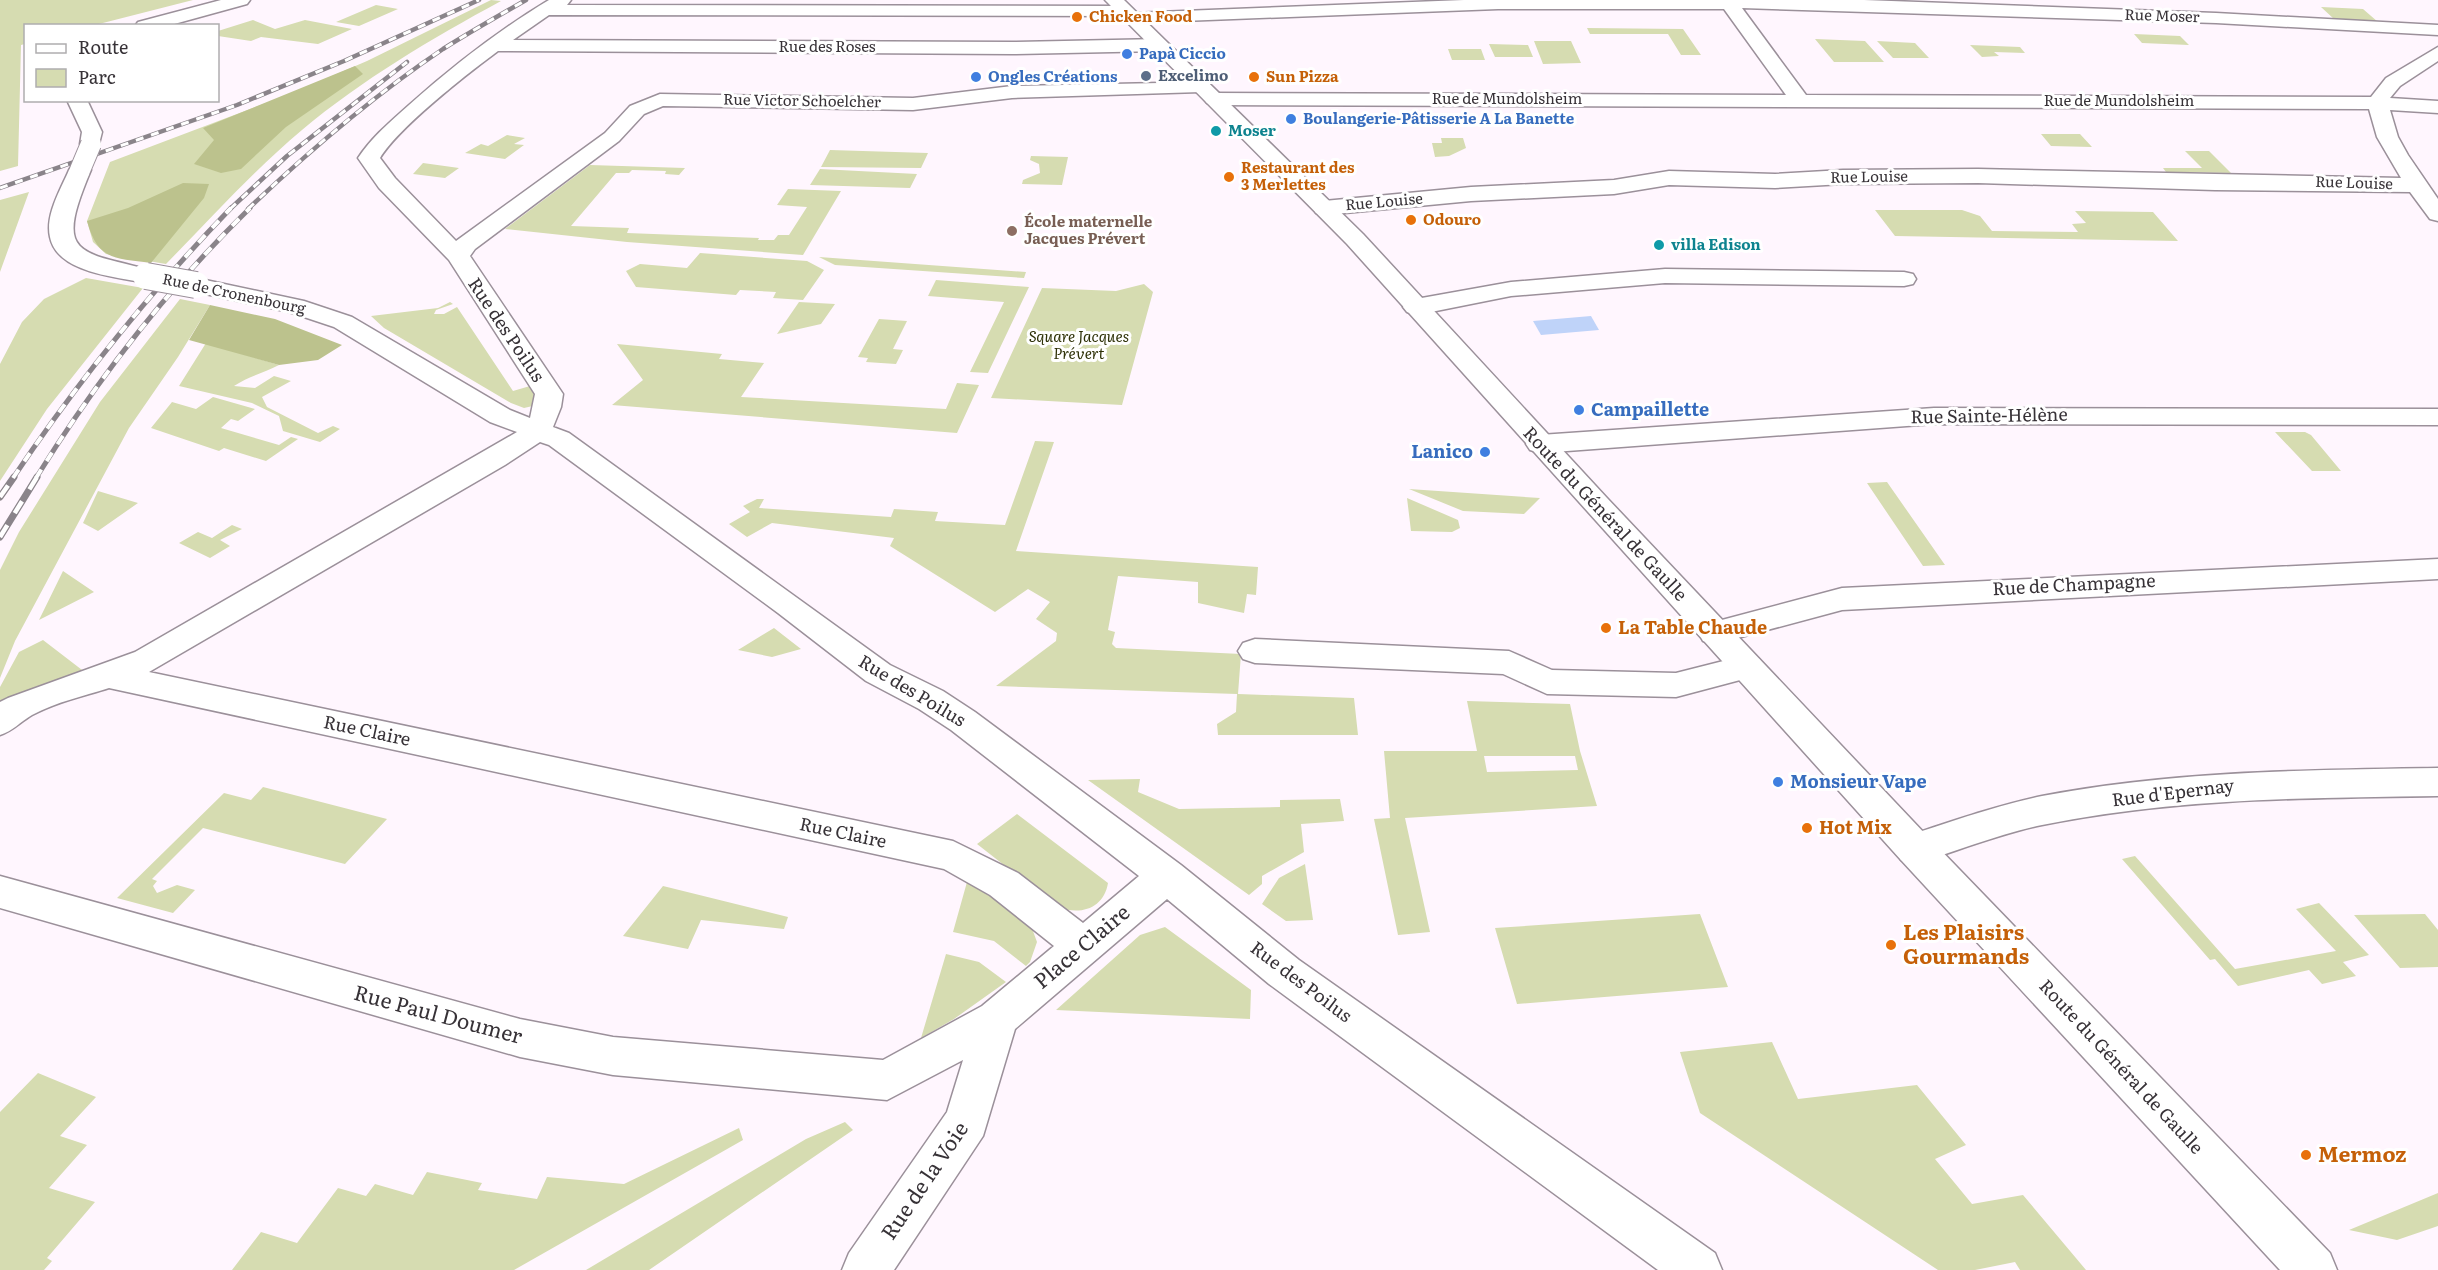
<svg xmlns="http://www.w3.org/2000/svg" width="2438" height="1270" font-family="Literata,serif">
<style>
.green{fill:#d6dcb1;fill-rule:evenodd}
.forest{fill:#bcc28d}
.water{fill:#bfd3f9}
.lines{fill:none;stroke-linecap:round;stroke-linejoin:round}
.street-casing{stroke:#9b909a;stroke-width:3}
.secondary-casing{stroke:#9b909a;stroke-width:3}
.street{fill:#fff;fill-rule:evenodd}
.secondary{fill:#fff;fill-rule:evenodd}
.rail-far2-casing{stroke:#8a848a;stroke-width:4.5}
.rail-far1-casing{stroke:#8a848a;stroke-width:5}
.rail-casing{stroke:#8a848a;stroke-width:7}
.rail-far2{stroke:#fff;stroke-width:3;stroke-dasharray:8;stroke-linecap:butt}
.rail-far1{stroke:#fff;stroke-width:4;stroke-dasharray:10;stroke-linecap:butt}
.rail{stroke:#fff;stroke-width:4.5;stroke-dasharray:14;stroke-linecap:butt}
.street-bridge-far1-casing{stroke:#9b909a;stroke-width:22;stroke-linecap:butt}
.street-bridge-casing{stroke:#9b909a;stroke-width:28;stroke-linecap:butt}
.street-bridge-far1{stroke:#fff;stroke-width:20}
.street-bridge{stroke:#fff;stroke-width:26}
.food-dot{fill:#e8710a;stroke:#fff;stroke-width:2}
.shop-dot{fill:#3f7fe0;stroke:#fff;stroke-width:2}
.service-dot{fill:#5c6f8a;stroke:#fff;stroke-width:2}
.culture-dot{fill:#0f9aa8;stroke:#fff;stroke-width:2}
.education-dot{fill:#8d6e63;stroke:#fff;stroke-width:2}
.labels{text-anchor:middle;stroke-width:6;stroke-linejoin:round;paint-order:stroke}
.far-street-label{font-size:15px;fill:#373237;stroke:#fff}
.far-food-label{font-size:15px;font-weight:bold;fill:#c56008;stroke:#fff;text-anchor:start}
.far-shop-label{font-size:15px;font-weight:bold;fill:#366cbe;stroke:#fff;text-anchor:start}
.far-service-label{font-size:15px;font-weight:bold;fill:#4e5e75;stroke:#fff;text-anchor:start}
.far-culture-label{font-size:15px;font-weight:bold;fill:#0d838f;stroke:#fff;text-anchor:start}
.far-education-label{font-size:15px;font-weight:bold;fill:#785e54;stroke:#fff;text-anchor:start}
.far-park-label{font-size:15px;font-style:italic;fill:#2e3107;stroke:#fff}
.street-label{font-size:18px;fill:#373237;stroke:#fff}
.shop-label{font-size:18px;font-weight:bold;fill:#366cbe;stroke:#fff;text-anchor:start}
.food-label{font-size:18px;font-weight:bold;fill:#c56008;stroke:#fff;text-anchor:start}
.near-food-label{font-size:21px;font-weight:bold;fill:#c56008;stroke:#fff;text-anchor:start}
.near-street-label{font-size:21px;fill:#373237;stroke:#fff}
</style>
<rect width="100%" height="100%" fill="#fff6fe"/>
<path class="green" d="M0 0H193L95 25 26 26 25 44 21 45 18 166 0 171Z
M491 0 501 1C431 39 363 79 302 130 253 171 210 219 166 264L106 254 93 242 87 221 110 162 290 94 367 61Z
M376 5 398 9 359 26 336 22Z
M2321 7 2363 9 2378 22 2334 19Z
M253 20 275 29 305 20 352 29 318 44 261 37 251 41 218 36V31Z
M1587 28 1683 29 1701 55H1681L1668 34H1590Z
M2134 34 2180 36 2189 45 2142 43Z
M1815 39 1865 41 1884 62H1834Z
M1534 41H1571L1581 63 1543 64Z
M1877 41 1915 43 1929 58H1893Z
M1489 44 1528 45 1533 57H1495Z
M1970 45 2020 47 2025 53 1994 52 1999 56 1982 57Z
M1448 49H1481L1485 60H1452Z
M2041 134H2080L2092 147 2051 146Z
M507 135 525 138 514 144 524 145 505 159 465 153 481 144 488 146Z
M1441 138H1463L1466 148 1449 156 1435 157 1432 143H1442Z
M830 150 928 153 921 168 821 167Z
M2185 151H2209L2231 173 2166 172 2163 168H2202Z
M1031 156 1068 157 1062 185 1022 184 1023 180 1040 173 1039 164 1030 160Z
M423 163 459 168 445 178 413 174Z
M590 165 685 168 679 175 665 174 666 171 632 170 629 173H616L571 226 629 228 627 233 759 238 758 240H774L778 235H789L807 207 777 205 788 189 841 191 803 255 627 242 505 229Z
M820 169 917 174 910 188 810 185Z
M29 192 0 272V200Z
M1875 210H1962L1980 216 1992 231 2078 232 2072 224 2086 223 2075 211 2153 212 2178 241 1895 236Z
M700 253 807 261 824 270 803 300 773 298 776 292 740 290 736 295 636 287 626 271 640 264 687 268Z
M819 257 1026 272 1024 278 835 265Z
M86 278 143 288 47 409 0 481V364L22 322 44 299Z
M936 280 1029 287 988 373 970 372 1004 302 928 296Z
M1144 284 1153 292 1122 405 991 398 1042 288 1116 291Z
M180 299 210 305 178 357 129 428 15 641 0 678V570L19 532 100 402Z
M450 302 453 304 436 310 434 314H444L457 307 513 391 530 386 538 394 537 405 524 408 511 403 384 328 371 316 438 308Z
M799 302 835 304 821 324 777 334Z
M879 319 907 321 893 349 903 350 896 364 866 362 868 358 858 357Z
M206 343 279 365C264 373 249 376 234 386L255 388 274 376 291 381 262 397 267 407 318 433 333 426 340 429 320 442 283 431 279 416 252 403 179 386Z
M617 344 722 354 719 359 764 363 741 397 946 409 957 383 979 385 957 433 612 405 643 380Z
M213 397 255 409 238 421 231 419 221 428 279 445 291 437 298 439 266 461 224 448 219 451 151 428 172 402 196 409Z
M2275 432H2305L2311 435 2341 471H2312Z
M1035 441 1054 442 1016 551 1258 567 1256 595 1247 594 1244 613 1198 603V582L1118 576 1108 630 1115 632 1112 644 1116 648 1241 654 1238 694 1354 698 1358 735H1218L1217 724 1236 712 1237 694 996 686 1056 641 1057 633 1036 619 1050 602 1028 589 995 612 890 546 894 538 772 523 747 537 729 524 750 512 743 506 757 499H764L759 508 891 517 894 509 938 512 935 521 1005 525Z
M1887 482 1945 565 1923 566 1867 483Z
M1409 489 1540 498 1524 514 1463 511Z
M98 491 138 503 98 531 83 523Z
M1407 498 1458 520 1460 528 1452 532 1411 531Z
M232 525 242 529 220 540 230 546 210 558 179 543 198 532 212 538Z
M63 571 94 592 39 620Z
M774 628 801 649 772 657 738 650Z
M43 640 86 673 0 707V687L19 652Z
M1467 701 1570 704 1580 751 1597 806 1405 818 1430 932 1398 935 1374 819 1390 818 1384 751H1477ZM1484 756H1575L1578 770 1487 772Z
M1140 779 1138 792 1179 809 1280 807V800L1340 799 1344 821 1301 824 1304 852 1262 876V884L1249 895 1088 780Z
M263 787 387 819 345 864 203 828 152 879 157 881 153 886 157 893 177 885 195 890 173 913 117 898 224 793 251 800Z
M1017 814 1108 883C1104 908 1081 916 1058 907L977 844Z
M2135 856 2235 969 2336 951 2296 909 2319 903 2369 955 2343 962 2356 976 2322 984 2309 970 2238 986 2215 959 2210 960 2122 859Z
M1305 864 1313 920 1286 921 1262 904 1279 878Z
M967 882 990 893 1030 923 1037 942 1030 962 1026 966 994 941 953 932Z
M663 886 788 917 784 929 701 920 688 949 623 936Z
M1700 914 1728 987 1517 1004 1495 928Z
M2425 914 2438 930V967L2400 968 2354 915Z
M1165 927 1251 990 1250 1019 1056 1010 1140 935Z
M946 954 979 962 1006 982 954 1019 921 1038Z
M1772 1042 1798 1099 1917 1085 1966 1145 1935 1159 1972 1204 2023 1195 2086 1270H2020L2015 1262 1975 1270H1938L1700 1113 1680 1052Z
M38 1073 96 1097 60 1136 87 1145 49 1188 95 1202 47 1258 52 1261 44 1270H0V1112Z
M845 1122 853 1130 649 1270H586L806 1139Z
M739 1128 743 1140 514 1270H232L261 1232 297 1243 338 1188 366 1196 375 1184 413 1195 427 1172 482 1183 478 1190 537 1199 547 1177 624 1184Z
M2438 1193V1226L2397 1240 2349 1230Z"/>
<path class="forest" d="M355 66 363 74 286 127 241 169 221 173 194 164 214 140 203 128Z
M183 183 209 184 204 198 151 263C115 258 98 261 87 221L128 208Z
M210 305 275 319 342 345 318 360 279 365 189 340Z"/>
<path class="water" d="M1591 316 1599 330 1541 335 1533 321Z"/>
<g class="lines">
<defs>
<path id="street" d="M221 0H250L247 4 167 26H135L138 22Z
M549 0H571L567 5 1124 6 1130 7 1132 13 1464 0H1864L2216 13 2438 25V35L2216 23 1742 8 1806 95 2371 97 2386 78 2438 47V61L2400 86 2390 98 2438 101V113L2390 110 2398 137 2408 155 2438 199V221L2430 219 2410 192 2215 190 1978 183 1843 184 1775 188 1669 185 1614 194 1471 201 1324 215 1316 213 1313 208 1316 203 1324 201 1471 187 1614 180 1669 171 1775 174 1843 170 1978 169 2401 178 2377 137 2369 109 1214 105 1207 103 1204 99 1207 95 1214 93 1786 95 1724 9H1498L1131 23 1125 22 1123 16 549 15 513 40 1012 42 1161 39 1170 45 1161 51 1012 54 498 51C467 74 399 127 380 158L395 178 456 241 605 133 630 106 660 94 913 98 1012 86 1208 82 1211 86 1201 92 1012 98 913 110 663 106 644 114 619 141 475 249 470 256 563 394 561 407 553 427 569 433 890 665 943 691 975 712 1181 865 1299 960 1715 1253 1722 1270H1658L1269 984 1167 899 1015 1029 983 1136 894 1270H842L849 1253 947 1112 963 1060 887 1100 613 1075 520 1057 0 908V876L520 1019 613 1037 883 1060 982 1006 1054 946 990 895 944 869 109 688C84 696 56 702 32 715 20 722 13 731 0 735V702L8 698 135 652 517 432 490 422 334 327 289 312 187 290 184 285 187 280 196 278 304 301 352 317 510 410 530 418 535 394 449 260 379 188 358 158C372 137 390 122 409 105 453 66 499 30 549 0ZM540 442 549 445 778 613 866 681 919 709 951 730 1139 876 1083 923 1018 873 953 841 149 672 505 465Z
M67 100H87L102 132 98 148H84L80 144 82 132Z
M80 163 88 165 91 170C54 257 76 251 155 271L158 276 155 281 146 283C117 277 57 273 50 237 45 215 61 189 69 170L72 165Z
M1665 269 1904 272 1913 274 1916 279 1913 284 1904 286 1665 283 1511 296 1416 315 1407 312 1403 307 1407 302 1416 299 1511 282Z
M1934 408 2438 409V425L1934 424 1540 453 1530 450 1526 444 1530 438 1540 435Z
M2438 559V579L1842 610 1715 644 1703 641 1699 633 1703 625 1842 588Z
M1255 639 1509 651 1552 670 1676 673 1747 655 1759 659 1764 667 1759 675 1676 697 1547 694 1503 674 1255 663 1243 659 1238 651 1243 643Z
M2438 768V796C2304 798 2174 798 2042 825 1999 834 1957 851 1915 864L1901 860 1896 849 1901 838C1947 823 1995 806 2042 796 2173 771 2305 770 2438 768Z"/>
<path id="secondary" d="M1105 0H1124L1363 234 1607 498 1929 838 2330 1253 2337 1270H2280L1901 860 1347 244Z"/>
</defs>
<use href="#street" class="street-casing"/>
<use href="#secondary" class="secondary-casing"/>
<use href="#street" class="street"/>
<use href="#secondary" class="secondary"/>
<defs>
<path id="rail-far2" d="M0 188 237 105 344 61 479 0
M230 209 287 156 407 62
M248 209C309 151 373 96 443 49 470 32 498 16 526 0"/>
<path id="rail-far1" d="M13 478C78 381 150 292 231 208
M36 478C96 381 168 288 250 208"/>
<path id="rail" d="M0 497 14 477
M0 537 37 477"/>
</defs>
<use href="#rail-far2" class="rail-far2-casing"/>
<use href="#rail-far1" class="rail-far1-casing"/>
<use href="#rail" class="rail-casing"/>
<use href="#rail-far2" class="rail-far2"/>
<use href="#rail-far1" class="rail-far1"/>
<use href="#rail" class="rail"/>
<defs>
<path id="street-bridge-far1" d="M80 170 91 144"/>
<path id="street-bridge" d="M146 276 196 285"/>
</defs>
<use href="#street-bridge-far1" class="street-bridge-far1-casing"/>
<use href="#street-bridge" class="street-bridge-casing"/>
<use href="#street-bridge-far1" class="street-bridge-far1"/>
<use href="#street-bridge" class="street-bridge"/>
</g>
<g class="food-dot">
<circle cx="1077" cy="17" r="6"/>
<circle cx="1254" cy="77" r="6"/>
<circle cx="1229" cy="177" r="6"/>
<circle cx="1411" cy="220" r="6"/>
<circle cx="1606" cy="628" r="6"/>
<circle cx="1807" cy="828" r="6"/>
<circle cx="1891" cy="945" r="6"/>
<circle cx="2306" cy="1155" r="6"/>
</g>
<g class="shop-dot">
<circle cx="1127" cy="54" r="6"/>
<circle cx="976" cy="77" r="6"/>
<circle cx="1291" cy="119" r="6"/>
<circle cx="1579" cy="410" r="6"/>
<circle cx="1485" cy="452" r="6"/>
<circle cx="1778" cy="782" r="6"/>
</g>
<circle class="service-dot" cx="1146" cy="76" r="6"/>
<g class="culture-dot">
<circle cx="1216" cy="131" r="6"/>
<circle cx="1659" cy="245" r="6"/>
</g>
<circle class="education-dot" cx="1012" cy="231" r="6"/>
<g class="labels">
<g class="far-street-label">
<text transform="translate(2162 16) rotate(2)" y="5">Rue Moser</text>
<text x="827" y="52">Rue des Roses</text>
<text x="1507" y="104">Rue de Mundolsheim</text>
<text transform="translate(802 101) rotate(1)" y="5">Rue Victor Schoelcher</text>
<text x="2119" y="106">Rue de Mundolsheim</text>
<text transform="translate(1869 177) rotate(-1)" y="5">Rue Louise</text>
<text transform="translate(2354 183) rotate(2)" y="5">Rue Louise</text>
<text transform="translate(1384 202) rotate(-5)" y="5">Rue Louise</text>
<text transform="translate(234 294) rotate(12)" y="5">Rue de Cronenbourg</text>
</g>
<g class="far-food-label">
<text x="1089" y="22">Chicken Food</text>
<text x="1266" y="82">Sun Pizza</text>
<text x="1241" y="173">Restaurant des<tspan x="1241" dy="17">3 Merlettes</tspan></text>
<text x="1423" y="225">Odouro</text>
</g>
<g class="far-shop-label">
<text x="1139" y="59">Papà Ciccio</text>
<text x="988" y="82">Ongles Créations</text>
<text x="1303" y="124">Boulangerie-Pâtisserie A La Banette</text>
</g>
<g class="far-service-label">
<text x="1158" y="81">Excelimo</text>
</g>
<g class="far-culture-label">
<text x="1228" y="136">Moser</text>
<text x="1671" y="250">villa Edison</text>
</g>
<g class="far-education-label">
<text x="1024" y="227">École maternelle<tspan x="1024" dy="17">Jacques Prévert</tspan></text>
</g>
<g class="far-park-label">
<text x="1079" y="342">Square Jacques<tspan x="1079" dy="17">Prévert</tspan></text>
</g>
<g class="street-label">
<text transform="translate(506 330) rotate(56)" y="6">Rue des Poilus</text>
<text transform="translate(1989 416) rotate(-1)" y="6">Rue Sainte-Hélène</text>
<text transform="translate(1605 514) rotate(47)" y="6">Route du Général de Gaulle</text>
<text transform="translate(2074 585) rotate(-3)" y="6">Rue de Champagne</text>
<text transform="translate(912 691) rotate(31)" y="6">Rue des Poilus</text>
<text transform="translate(367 731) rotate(12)" y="6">Rue Claire</text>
<text transform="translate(2173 793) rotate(-7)" y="6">Rue d'Epernay</text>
<text transform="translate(843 833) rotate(12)" y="6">Rue Claire</text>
<text transform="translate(1301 982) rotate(37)" y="6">Rue des Poilus</text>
<text transform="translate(2121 1067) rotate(47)" y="6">Route du Général de Gaulle</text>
</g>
<g class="shop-label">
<text x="1591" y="416">Campaillette</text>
<text x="1473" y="458" text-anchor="end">Lanico</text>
<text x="1790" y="788">Monsieur Vape</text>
</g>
<g class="food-label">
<text x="1618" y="634">La Table Chaude</text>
<text x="1819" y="834">Hot Mix</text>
</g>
<g class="near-food-label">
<text x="1903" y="940">Les Plaisirs<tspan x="1903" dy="24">Gourmands</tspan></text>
<text x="2318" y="1162">Mermoz</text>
</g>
<g class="near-street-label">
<text transform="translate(1082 947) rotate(-40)" y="7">Place Claire</text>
<text transform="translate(438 1015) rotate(15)" y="7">Rue Paul Doumer</text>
<text transform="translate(925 1181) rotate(-56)" y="7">Rue de la Voie</text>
</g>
</g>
<rect x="24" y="24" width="195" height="78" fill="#ffffff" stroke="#afadaf" stroke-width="1.5"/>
<rect x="36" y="44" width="30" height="9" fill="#ffffff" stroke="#afadaf" stroke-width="1.5"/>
<text x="78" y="54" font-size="18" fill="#373237">Route</text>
<rect x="36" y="69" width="30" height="18" fill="#d6dcb1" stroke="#afadaf" stroke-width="1.5"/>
<text x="78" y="84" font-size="18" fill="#373237">Parc</text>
</svg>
